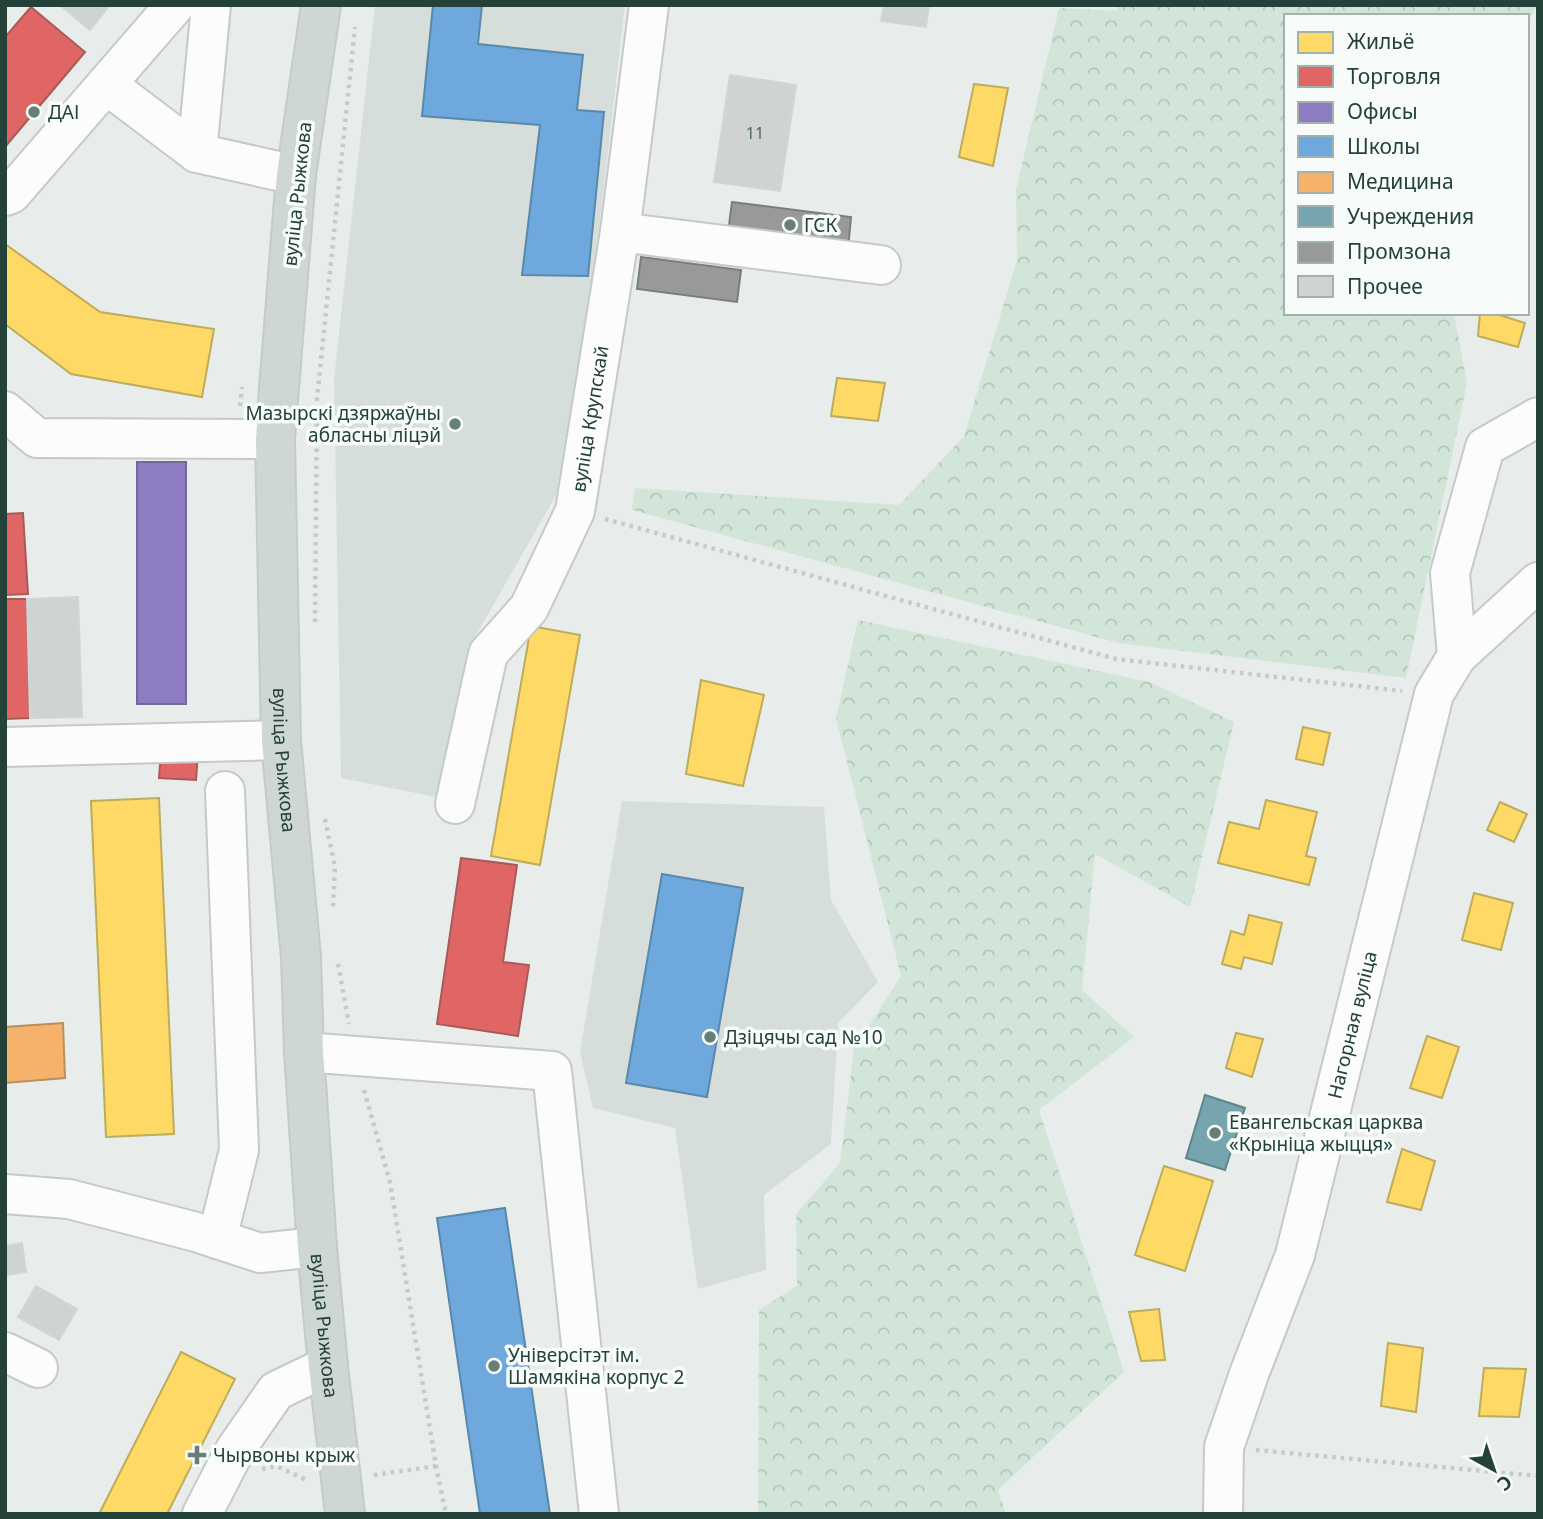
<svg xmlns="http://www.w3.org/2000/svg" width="1543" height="1519" font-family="'Noto Sans',sans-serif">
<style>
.built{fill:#d6dedb}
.forest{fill:url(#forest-crowns)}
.homes{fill:#ffd966;stroke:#bdac59;stroke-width:2}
.shops{fill:#e06666;stroke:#a85b59;stroke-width:2}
.offices{fill:#8e7cc3;stroke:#6e6b9a;stroke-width:2}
.schools{fill:#6fa8dc;stroke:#5889ab;stroke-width:2}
.health{fill:#f6b26b;stroke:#b7905c;stroke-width:2}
.public{fill:#76a5af;stroke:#5d878c;stroke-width:2}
.industry{fill:#999;stroke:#767f7c;stroke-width:2}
.building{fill:#cfd4d2;stroke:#d1d6d4;stroke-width:2}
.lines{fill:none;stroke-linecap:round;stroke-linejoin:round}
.minor-casing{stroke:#c5cac8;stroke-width:42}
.major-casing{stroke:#c3ccc9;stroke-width:42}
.path{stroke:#c3ccca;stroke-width:4.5;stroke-dasharray:3.5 5;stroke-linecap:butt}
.minor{stroke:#fcfcfc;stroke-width:38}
.major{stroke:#cfd7d5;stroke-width:38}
.poi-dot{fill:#697e78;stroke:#f7fbf9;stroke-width:2.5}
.labels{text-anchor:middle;stroke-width:7;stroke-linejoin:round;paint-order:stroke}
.number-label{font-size:16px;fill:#506761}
.poi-label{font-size:19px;fill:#24423a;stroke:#f7fbf9;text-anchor:start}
.street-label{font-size:19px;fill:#24423a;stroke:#f7fbf9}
</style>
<defs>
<pattern id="forest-crowns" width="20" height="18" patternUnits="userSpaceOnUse" patternTransform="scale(1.75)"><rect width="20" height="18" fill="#d1e6d8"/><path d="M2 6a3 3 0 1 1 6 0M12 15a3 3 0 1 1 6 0" fill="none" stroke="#b3c6ba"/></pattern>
</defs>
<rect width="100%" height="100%" fill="#e8edeb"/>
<path class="built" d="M375 5H625L571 469 467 651 441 798 341 778 334 379Z
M622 801 824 807 831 900 878 982 838 1023 831 1144 764 1195 766 1270 698 1289 675 1128 593 1108 580 1052Z"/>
<path class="forest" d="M1117 5H1537L1527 24V16H1286V313H1454L1467 383 1406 678 1118 643 632 510 635 488 899 505 964 436 1017 260 1016 190 1059 8 1117 11Z
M858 620 1150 682 1234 722 1190 907 1095 854 1082 990 1134 1037 1039 1110 1124 1372 998 1490 1006 1514H758L759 1310 797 1286 796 1214 840 1163 854 1049 901 976 836 718Z"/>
<path class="homes" d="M974 84 1008 88 993 166 959 157Z
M5 244 100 312 214 329 202 397 71 374 5 324Z
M1480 313H1493L1525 323 1518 347 1478 336Z
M837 378 885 383 878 421 831 416Z
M531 626 580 635 540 865 491 856Z
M701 680 764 695 743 786 686 774Z
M1303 727 1330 733 1323 765 1296 759Z
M159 798 174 1134 106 1137 91 801Z
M1266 800 1317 812 1306 856 1316 858 1309 885 1218 863 1229 822 1259 829Z
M1500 802 1527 814 1514 842 1487 830Z
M1474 893 1513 903 1501 950 1462 940Z
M1249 915 1282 923 1272 964 1244 957 1241 969 1222 964 1231 931 1244 935Z
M1236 1033 1263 1039 1252 1077 1226 1068Z
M1427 1036 1459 1047 1442 1098 1410 1088Z
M1402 1149 1435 1161 1421 1210 1387 1202Z
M1164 1166 1213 1181 1185 1271 1135 1255Z
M1159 1309 1165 1360 1141 1361 1129 1312Z
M1388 1343 1423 1348 1416 1412 1381 1406Z
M181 1352 235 1379 167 1514H99Z
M1484 1368 1526 1369 1519 1417 1479 1416Z"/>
<path class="shops" d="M31 7 85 52 5 147V37Z
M23 513 28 594 5 595V514Z
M5 599H27L30 718 5 719Z
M161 751 198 753 196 780 159 778Z
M461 858 517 865 503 962 529 965 518 1036 437 1024Z"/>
<path class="offices" d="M137 462H186V704H137Z"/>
<path class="schools" d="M433 5H482L478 44 583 55 577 110 604 112 588 276 522 275 540 125 422 116Z
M662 874 743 888 707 1097 626 1083Z
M505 1208 550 1514H480L437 1218Z"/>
<path class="health" d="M63 1023 65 1078 5 1083V1027Z"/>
<path class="public" d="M1205 1095 1245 1108 1225 1170 1186 1158Z"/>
<path class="industry" d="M732 202 851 217 848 249 728 233Z
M641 257 741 270 737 302 637 289Z"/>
<path class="building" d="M60 5H110L90 30Z
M884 5H929L926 27 881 21Z
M730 75 796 85 780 191 714 182Z
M78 597 82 717 30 718 27 599Z
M22 1243 26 1272 5 1275V1246Z
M36 1286 77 1309 59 1340 18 1317Z"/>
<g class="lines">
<defs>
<g id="minor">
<path d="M211 5 197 153 296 175"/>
<path d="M107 85 197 153"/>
<path d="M5 196 11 194 175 5"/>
<path d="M620 232 881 265"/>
<path d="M5 411 37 438 275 439"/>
<path d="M1457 656 1538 582"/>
<path d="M5 747 281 740"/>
<path id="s1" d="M455 804 488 654 529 608 575 511 620 232 649 5"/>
<path d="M304 1052 552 1071 599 1514"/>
<path d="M5 1194 69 1199 196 1232 260 1253 317 1247"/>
<path d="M217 1239 239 1150 225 791"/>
<path d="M5 1352 38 1368"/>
<path d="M202 1514 235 1450 276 1391 328 1366"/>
<path id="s2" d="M1223 1514 1224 1447 1249 1374 1295 1255 1434 694 1457 656 1450 573 1485 447 1538 417"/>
</g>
<g id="major">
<path id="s3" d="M321 5 296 175 275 439 281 740 301 957 304 1052 317 1247 328 1366 345 1514"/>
</g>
</defs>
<use href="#minor" class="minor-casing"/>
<use href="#major" class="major-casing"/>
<path class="path" d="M240 406 242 387
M605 519 1116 659 1402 691
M315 622 317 399 355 27
M325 819 335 867 333 907
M338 964 349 1024
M364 1090 390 1182 436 1466 446 1514
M1256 1450 1538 1476
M262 1469 276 1466 309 1481
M374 1475 436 1466"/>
<use href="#minor" class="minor"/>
<use href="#major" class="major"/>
</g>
<g class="poi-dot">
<circle cx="34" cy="112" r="7"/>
<circle cx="790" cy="225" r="7"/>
<circle cx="455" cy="424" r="7"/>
<circle cx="710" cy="1037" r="7"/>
<circle cx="1215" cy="1133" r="7"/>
<circle cx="494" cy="1366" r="7"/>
<path d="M193.5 1444.5h7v7h7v7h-7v7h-7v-7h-7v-7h7z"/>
</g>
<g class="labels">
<g class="number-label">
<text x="755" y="139">11</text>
</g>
<g class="poi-label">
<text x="48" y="119">ДАІ</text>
<text x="804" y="232">ГСК</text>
<text x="441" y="420" text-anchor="end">Мазырскі дзяржаўны<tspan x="441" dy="22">абласны ліцэй</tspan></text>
<text x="724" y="1044">Дзіцячы сад №10</text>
<text x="1229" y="1129">Евангельская царква<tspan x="1229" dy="22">«Крыніца жыцця»</tspan></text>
<text x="508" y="1362">Універсітэт ім.<tspan x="508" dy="22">Шамякіна корпус 2</tspan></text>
<text x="213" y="1462">Чырвоны крыж</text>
</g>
<g class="street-label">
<text transform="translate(297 194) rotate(-84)" y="7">вуліца Рыжкова</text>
<text dy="7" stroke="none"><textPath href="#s1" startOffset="416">вуліца Крупскай</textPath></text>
<text dy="7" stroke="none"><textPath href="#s3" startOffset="758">вуліца Рыжкова</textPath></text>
<text dy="7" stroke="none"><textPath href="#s2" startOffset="509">Нагорная вуліца</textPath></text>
<text dy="7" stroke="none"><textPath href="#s3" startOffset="1325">вуліца Рыжкова</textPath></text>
</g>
</g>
<rect width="1543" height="1519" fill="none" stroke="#24423a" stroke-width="14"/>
<rect x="1284" y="14" width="245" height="301" fill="#f7fbf9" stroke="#a3b1ad" stroke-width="2"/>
<rect x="1298" y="32" width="35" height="21" fill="#ffd966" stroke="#a3b1ad" stroke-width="2"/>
<text x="1347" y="49" font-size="21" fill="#24423a">Жильё</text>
<rect x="1298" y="66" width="35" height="21" fill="#e06666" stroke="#a3b1ad" stroke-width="2"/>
<text x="1347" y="84" font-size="21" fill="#24423a">Торговля</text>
<rect x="1298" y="102" width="35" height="21" fill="#8e7cc3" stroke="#a3b1ad" stroke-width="2"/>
<text x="1347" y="119" font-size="21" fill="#24423a">Офисы</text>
<rect x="1298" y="136" width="35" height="21" fill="#6fa8dc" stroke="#a3b1ad" stroke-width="2"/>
<text x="1347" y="154" font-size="21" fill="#24423a">Школы</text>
<rect x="1298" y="172" width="35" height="21" fill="#f6b26b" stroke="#a3b1ad" stroke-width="2"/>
<text x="1347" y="189" font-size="21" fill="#24423a">Медицина</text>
<rect x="1298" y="206" width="35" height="21" fill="#76a5af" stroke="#a3b1ad" stroke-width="2"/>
<text x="1347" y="224" font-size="21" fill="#24423a">Учреждения</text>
<rect x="1298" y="242" width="35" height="21" fill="#999999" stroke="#a3b1ad" stroke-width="2"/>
<text x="1347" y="259" font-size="21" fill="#24423a">Промзона</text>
<rect x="1298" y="276" width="35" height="21" fill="#cfd4d2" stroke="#a3b1ad" stroke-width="2"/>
<text x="1347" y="294" font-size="21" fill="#24423a">Прочее</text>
<g transform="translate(1494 1470) rotate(140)" stroke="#f7fbf9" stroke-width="5" paint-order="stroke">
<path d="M0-5L12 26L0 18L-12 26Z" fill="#24423a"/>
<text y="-10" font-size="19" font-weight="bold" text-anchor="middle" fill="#24423a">С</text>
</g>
</svg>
